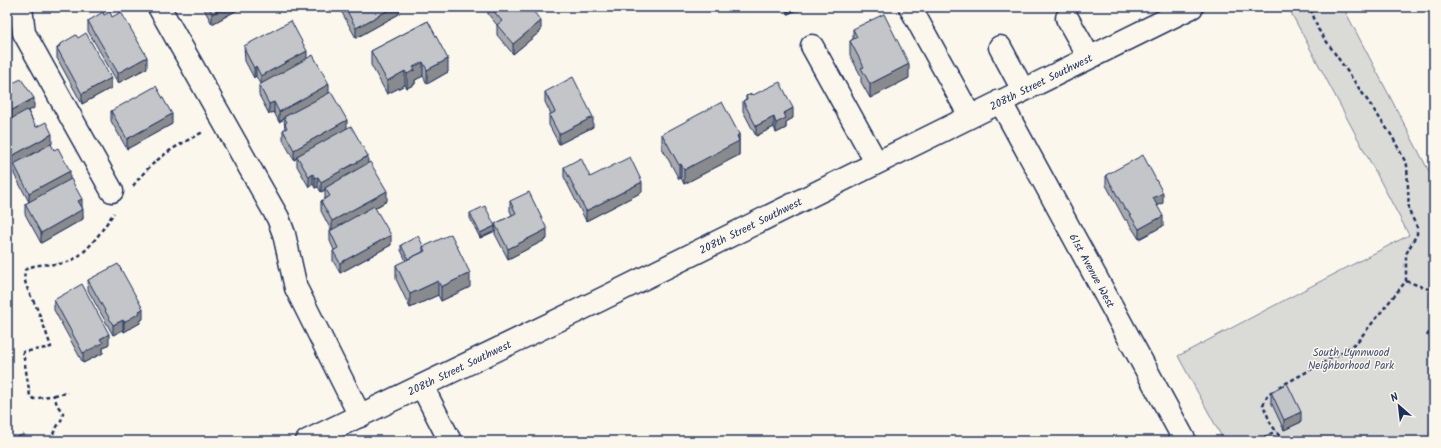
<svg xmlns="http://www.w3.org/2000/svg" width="1441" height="448" font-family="Kalam,sans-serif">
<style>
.green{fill:#dadad7;stroke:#7a849a}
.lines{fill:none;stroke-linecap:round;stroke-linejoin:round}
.minor-casing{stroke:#1b2f5e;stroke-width:25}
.path{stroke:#1b2f5e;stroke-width:2.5;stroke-dasharray:4 3;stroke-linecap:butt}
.minor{stroke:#fbf7ec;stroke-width:22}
.wall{fill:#a8a9ad;stroke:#1b2f5e}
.shaded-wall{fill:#888a8d;stroke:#1b2f5e}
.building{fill:#c3c5c9;stroke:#1b2f5e}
.labels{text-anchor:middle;stroke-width:3;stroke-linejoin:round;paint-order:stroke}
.street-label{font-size:11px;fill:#1b2f5e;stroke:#fbf7ec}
.park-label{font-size:11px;fill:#415176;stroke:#fbf7ec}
</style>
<rect width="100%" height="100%" fill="#fbf7ec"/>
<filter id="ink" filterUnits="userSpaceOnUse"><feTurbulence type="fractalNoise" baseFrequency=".025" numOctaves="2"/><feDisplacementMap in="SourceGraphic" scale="8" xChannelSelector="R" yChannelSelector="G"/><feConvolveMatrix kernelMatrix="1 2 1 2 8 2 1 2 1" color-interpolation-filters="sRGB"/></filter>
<g filter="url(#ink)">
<path class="green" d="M1288 7H1343L1434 181V441H1224L1178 356 1409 235Z"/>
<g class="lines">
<defs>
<g id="minor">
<path d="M21 7 24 33 112 191"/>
<path d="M159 7 278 218 284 234 296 288 360 416"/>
<path d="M910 7 970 116"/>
<path d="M1067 18 1089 57"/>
<path d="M812 46 876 162"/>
<path d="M1000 47 1023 90"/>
<path id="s1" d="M1000 101 1185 441"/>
<path d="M422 386 450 441"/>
<path id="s2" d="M307 441 598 301 1192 7"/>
</g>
</defs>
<use href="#minor" class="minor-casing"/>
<path class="path" d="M133 186C153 159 174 147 203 132
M1406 281 1434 291
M1427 336 1434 323
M1279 387 1345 351 1357 342 1406 281V254L1417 234V227L1409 211 1407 165 1392 136 1318 29 1310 7
M1273 391 1268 394 1263 405 1271 424 1283 441
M54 395 68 393
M52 441C51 430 63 423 63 413L57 405 54 395 34 399 30 396 23 352 51 347C47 335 43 323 38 311 33 298 22 285 25 270 36 263 46 265 58 264 84 262 100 232 114 213
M1257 441 1276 431"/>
<use href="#minor" class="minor"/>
</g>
<path class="wall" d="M203 7H241V8L212 24Z
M340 7H400H399V14L356 38 340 9Z
M488 7H530L541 31 513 54 497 35V25L488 14Z
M784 7H805L797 11V10L788 14Z
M104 15 112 17 147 68 118 83 88 31V21Z
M428 21 448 72 427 84 423 76 415 80V84L407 88 405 85 387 94 371 65V51Z
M853 29 909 78 870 98 861 82V76L850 55V41L853 39Z
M59 45 111 88 82 104 57 58V48L59 47Z
M244 46 307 58 329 93 347 128 368 164 387 201 375 208 391 245 340 273 333 261V251L334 250 330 241V231L331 230 321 211V201L325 199V190L321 192 318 187 315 188 313 184 309 187 297 166V158L294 160 283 140V130L285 129 284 119 279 122 274 112 269 114 259 95V85L260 84 256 76 254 78 245 61Z
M7 76 11 84 34 108 28 111 36 127 52 144 51 145 70 179 82 207 83 219 41 243 25 214V204L29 202 14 174V165L10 167 7 162Z
M545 92 593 127 559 144 549 125V115L551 114 545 102Z
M753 95 793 118 786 122V128L776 133 774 127 756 136 743 111V101L746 99V96Z
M111 111 172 124 127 149 111 121Z
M662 134H739V155L684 184 681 178 679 179 662 148Z
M564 167 590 177 642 192 586 221 564 177Z
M1106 175 1163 203 1157 206 1163 226 1139 239 1127 220H1125L1106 185Z
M510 201 547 239 508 259 495 234V224L512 215 510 211Z
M470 213 495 231 480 238 470 218Z
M401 245 424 247 470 287 441 301 438 295 410 308 396 279V265L406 261 401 250Z
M88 280 143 319 140 321V323L124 332 123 330 113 335 88 290Z
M54 300 109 344 103 348V353L83 363 54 310Z
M1271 392 1301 422 1284 430 1271 402Z"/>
<path class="shaded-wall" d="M225 7H241V8L212 24V14Z
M394 7H400H399V14L356 38V28Z
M788 7H797V10L788 14Z
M797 7H805L797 11Z
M541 21V31L513 54V44Z
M307 51V61L261 86V76Z
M147 57V68L118 83V73Z
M448 59V72L427 84V70Z
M423 62V76L415 80V84L407 88V74L413 67Z
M909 64V78L870 98V84Z
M256 66V76L254 78V68Z
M405 71V85L387 94V81Z
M111 78V88L82 104V94Z
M329 84V94L284 117V119L279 122V112Z
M34 98V108L7 123V113Z
M274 102V112L269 114V104Z
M793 108V118L786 122V128L776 133V123L784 113Z
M172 114V124L127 149V139Z
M593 117V127L559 144V134Z
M774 117V127L756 136V126Z
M347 120V130L297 156V158L294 160V150Z
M52 134V144L14 165V164V165L10 167V157Z
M739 134V155L684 184V170Z
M368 156V166L325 188V190L321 192V182Z
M681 164V178L679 179V165Z
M70 171V181L29 203V193Z
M313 174V184L309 187V177Z
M318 177V187L315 188V178Z
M642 182V192L586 221V211Z
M387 191V201L332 231V221Z
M1163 193V203L1153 208V198Z
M82 199V209L78 201Z
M83 209V219L41 243V233Z
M1163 216V226L1139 239V229Z
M495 226V231L480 238V233Z
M547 229V239L508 259V249Z
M391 235V245L340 273V263Z
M470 273V287L441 301V287Z
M438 281V295L410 308V294Z
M143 309V319L140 321V323L124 332V322L139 311Z
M123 320V330L113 335V325Z
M109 334V344L103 348V353L83 363V353L100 339Z
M1301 412V422L1284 430V420Z"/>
<path class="building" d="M209 7H225L212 14Z
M345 7H394L356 28Z
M490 7H530L541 21 513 44 497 25 502 21Z
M103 12 104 15 110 12 112 17 121 12 147 57 118 73 88 21Z
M884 14 909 64 870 84 861 68 864 67 850 41 857 37 853 29Z
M291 21 307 51 261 76 256 66 254 68 245 51 247 50 244 46Z
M428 21 448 59 427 70 423 62 413 67 415 70 407 74 405 71 387 81 371 51Z
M86 33 111 78 82 94 57 48 60 46 59 45 76 35 78 38Z
M313 55 329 84 279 112 274 102 269 104 259 85Z
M7 76 11 84 21 79 34 98 7 113Z
M573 77 593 117 559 134 549 115 555 112 545 92Z
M780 82 793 108 784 113 786 118 776 123 774 117 756 126 743 101 747 99 746 96 752 94 753 95Z
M156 86 172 114 127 139 111 111Z
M331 92 347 120 294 150 283 130 287 128 285 124 287 122 284 117Z
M722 102 739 134 737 136 739 141 684 170 681 164 679 165 662 134Z
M27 110 36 127 46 122 52 134 10 157 7 152V121Z
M351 126 368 156 321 182 318 177 315 178 313 174 309 177 297 156Z
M51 144 54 150 58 148 70 171 29 193 14 164Z
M1143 155 1163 193 1153 198 1163 216 1139 229 1127 210H1125L1106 175Z
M630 157 642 182 586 211 564 167 581 158 590 177Z
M370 162 387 191 332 221 321 201 330 196 325 188Z
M71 179 82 199 78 201 83 209 41 233 25 204Z
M529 192 547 229 508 249 495 224 516 213 510 201Z
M374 206 391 235 340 263 333 251 338 248 330 231Z
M485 206 495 226 480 233 470 213Z
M451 234 470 273 441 287 438 281 410 294 396 265 425 251 423 247Z
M418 236 424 247H423V252L408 259 401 245Z
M118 264 143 309 139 311 140 313 124 322 123 320 113 325 88 280Z
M82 284 109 334 100 339 103 343 83 353 54 300Z
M1287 383 1301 412 1284 420 1271 392Z
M24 434 27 441H9Z"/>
</g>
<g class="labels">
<g class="street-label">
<text dy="4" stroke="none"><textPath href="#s2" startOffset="817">208th Street Southwest</textPath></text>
<text dy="4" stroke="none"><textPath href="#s2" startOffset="493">208th Street Southwest</textPath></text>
<text dy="4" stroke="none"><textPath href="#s1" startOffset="193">61st Avenue West</textPath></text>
<text dy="4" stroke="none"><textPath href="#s2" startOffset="169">208th Street Southwest</textPath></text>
</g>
<g class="park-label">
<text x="1351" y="356">South Lynnwood<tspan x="1351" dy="13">Neighborhood Park</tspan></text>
</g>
</g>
<rect width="1441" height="448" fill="none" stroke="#fbf7ec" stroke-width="24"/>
<rect x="12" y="12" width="1417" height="424" fill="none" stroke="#1b2f5e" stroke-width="1.5" filter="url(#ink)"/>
<g transform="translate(1399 406) rotate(332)" stroke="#fbf7ec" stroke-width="3" paint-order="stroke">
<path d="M0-3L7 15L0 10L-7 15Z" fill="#1b2f5e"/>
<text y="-6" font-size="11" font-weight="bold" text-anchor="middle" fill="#1b2f5e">N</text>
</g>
</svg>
